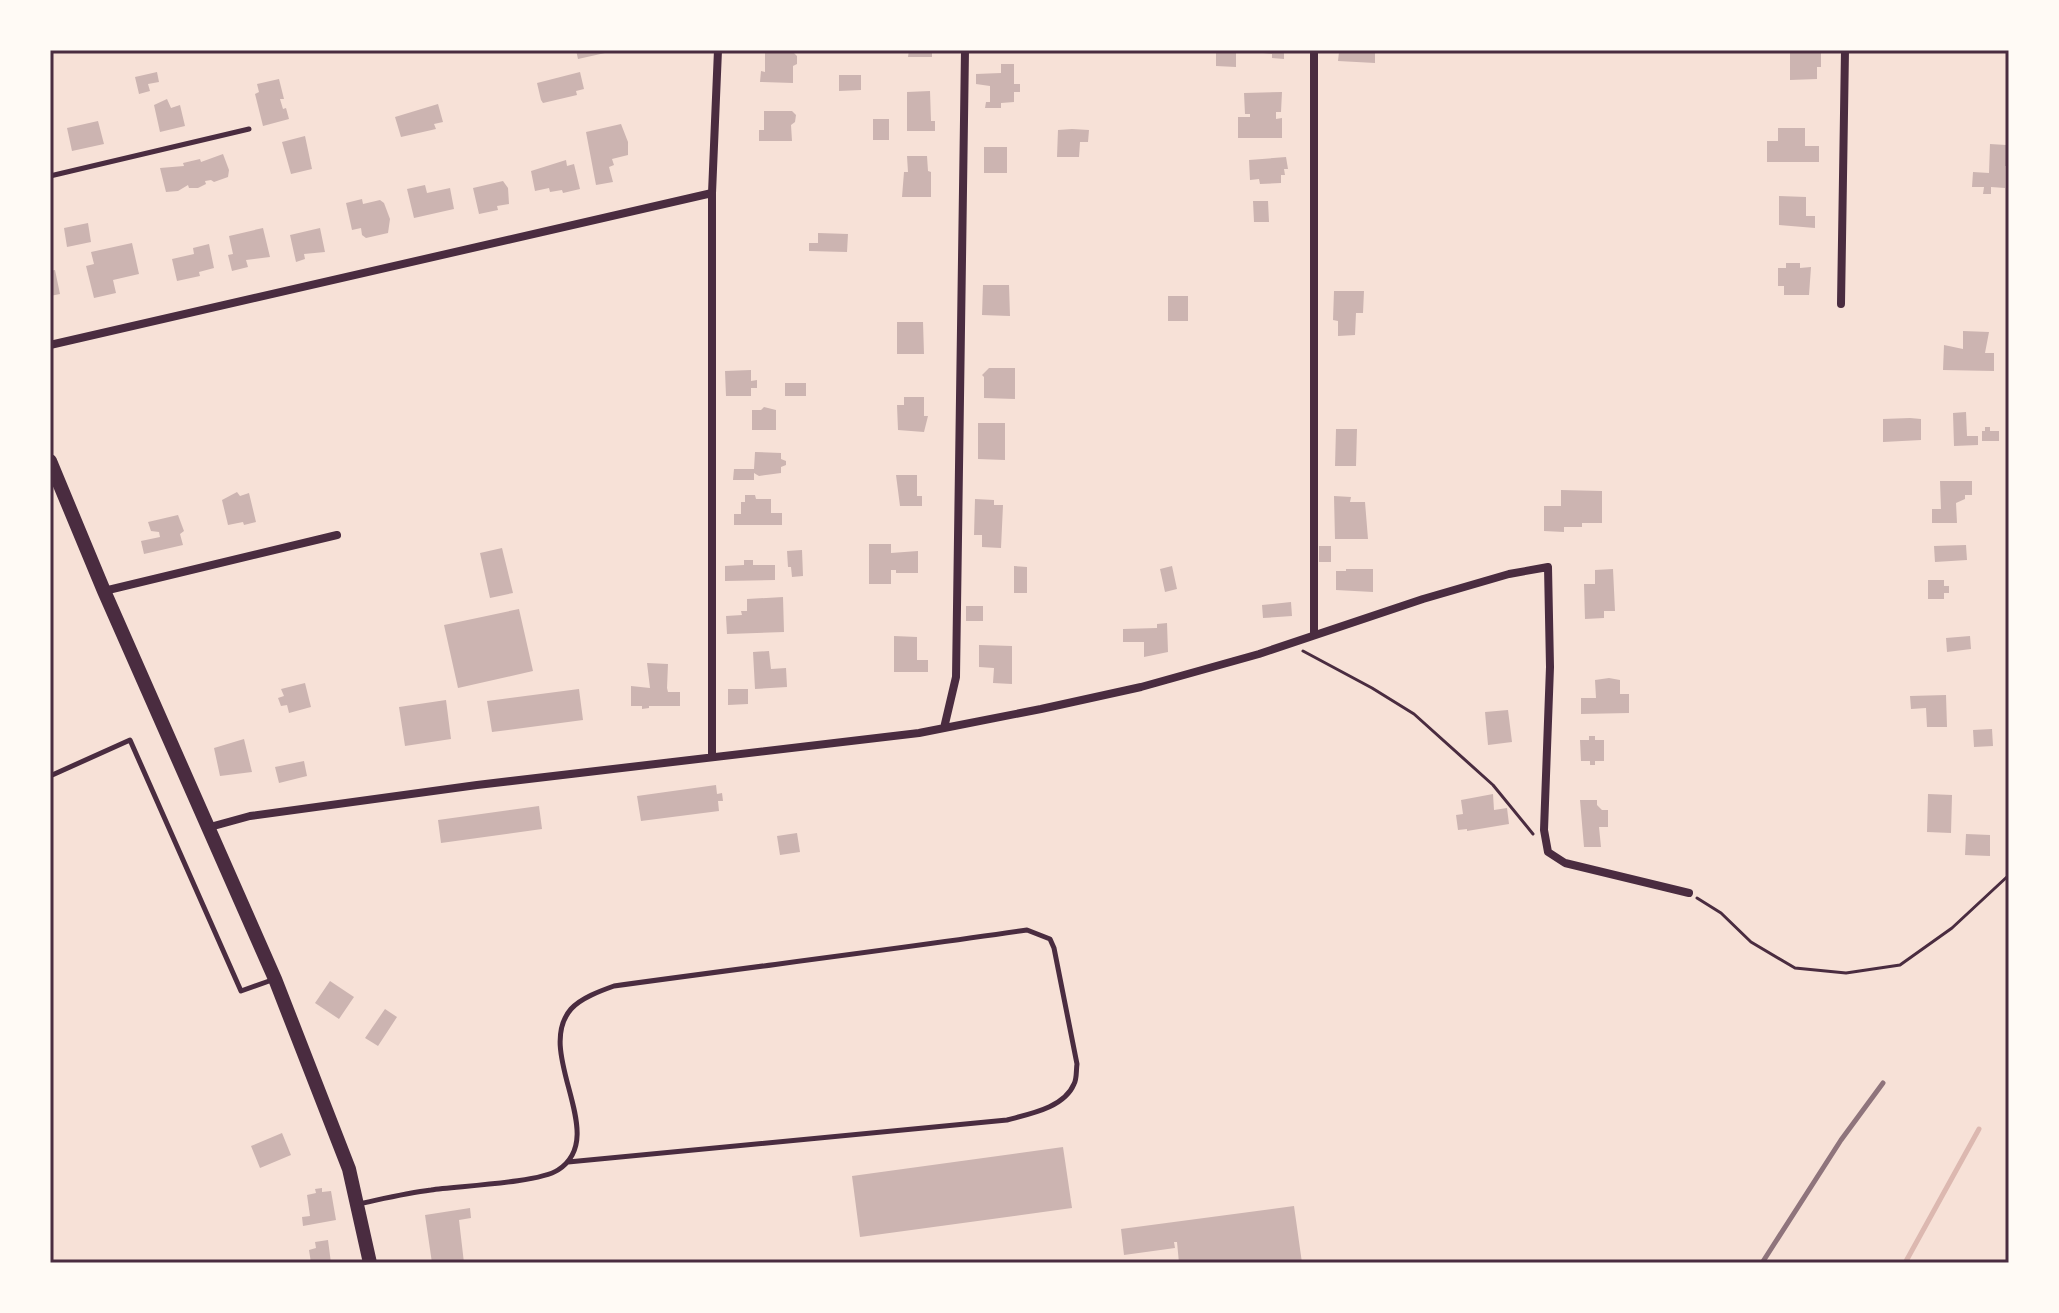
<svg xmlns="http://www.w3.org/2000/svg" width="2059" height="1313" font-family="'Space Grotesk',sans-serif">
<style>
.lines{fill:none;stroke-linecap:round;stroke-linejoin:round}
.stream{stroke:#dcb8b0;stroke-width:5}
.building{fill:#ccb4b1}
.path{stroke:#4a2c40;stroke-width:3}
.service{stroke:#4a2c40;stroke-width:5}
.minor{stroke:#4a2c40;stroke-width:8}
.tertiary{stroke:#4a2c40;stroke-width:14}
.rail{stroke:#8f747c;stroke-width:5}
.neatline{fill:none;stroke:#4a2c40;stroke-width:3}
</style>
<rect width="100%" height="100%" fill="#f7e1d7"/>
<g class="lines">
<path class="stream" d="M1905 1263 1979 1129"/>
</g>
<path class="building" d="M576 50H614V51L578 59Z
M909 50H932V57H908Z
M1216 50H1236V67L1216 66Z
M1263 50H1284V59L1272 58V54L1263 53Z
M1348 50H1375V63L1338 61 1339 52Z
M1821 51V67H1817V79L1790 80V52Z
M765 52 794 53 797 56V64L793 66V83L760 82 761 71 765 72Z
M1001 64H1014V84H1020V92H1014V102L1001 103V108H985L986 102H990V86L976 84V74L1001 73Z
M157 72 159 82 148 84 150 91 139 94 135 77Z
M580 72 584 89 576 91 577 95 543 103 541 100 537 83Z
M839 75H861V90L839 91Z
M279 79 284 99H280L283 109 286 108 289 119 263 126 255 94 259 92 257 84Z
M930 91 931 121H935V131H907V92Z
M1282 92 1281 112H1276V119L1282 118V138H1238V117H1250V114H1245L1244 93Z
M167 99 171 108 180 105 185 126 160 132 154 105Z
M438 104 443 122 434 124 436 129 401 137 395 117Z
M764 111H792L796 115 795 122 791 125 792 141H759V130H764Z
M873 119H889V140H873Z
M98 121 104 144 72 151 67 128Z
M621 124 628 142V155L612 159 614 165 609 167 613 182 596 185 586 132Z
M1778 128H1805V146H1819V162H1767V141H1778Z
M1072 129 1089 130 1088 142H1080L1079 157H1057L1058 130Z
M305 136 312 169 291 174 282 142Z
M1990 144 2006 145V158H2009V166H2005V188L1991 187V194H1983L1984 187H1972L1973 172 1989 173Z
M984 147H1007V173H984Z
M223 154 229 170 228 177 214 182 211 180 205 181 206 184 198 188H189L188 185 178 191 166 192 160 168 184 166 183 163 200 159 201 162Z
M907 156H927L928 171 931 172V197H902L904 172H908Z
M1286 157 1288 169H1284L1285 175H1281V183L1260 184 1259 179 1250 180 1249 160Z
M566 160 567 166 574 164 580 189 563 193 562 190 550 192 549 188 535 191 531 171Z
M503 181 508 188 509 204 497 206 498 210 479 214 473 188Z
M425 185 427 193 450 188 454 209 414 218 407 189Z
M1779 196 1806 197V216H1815V228L1779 225Z
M362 199 363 204 380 200 384 203 390 219 388 233 366 238 362 235 361 228 352 230 346 203Z
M1253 201H1268L1269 222H1254Z
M88 223 91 242 67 247 64 228Z
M263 228 270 257 246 260 248 267 232 271 228 255 233 254 229 236Z
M320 228 325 252 304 254 305 259 296 262 290 235Z
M818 233 848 234 847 252 809 251V243H818Z
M132 243 139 274 113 280 116 293 94 298 86 266 94 264 91 252Z
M209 244 214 268 199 272 200 276 177 281 172 259 194 254 193 248Z
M1786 263H1800V268L1811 267 1809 295H1784V286H1778V268H1786Z
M55 270 60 294 50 296V271Z
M983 285H1009L1010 316 982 315Z
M1334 291H1364L1363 313H1356L1355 335 1338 336V321L1333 320Z
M1168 296H1188V321H1168Z
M897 322H923L924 354H897Z
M1963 331 1989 332 1985 353H1994V371L1943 370 1944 345 1963 349Z
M989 368H1015V399L984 398V377L982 375Z
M751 370V381L757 380V388H751V396H726L725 371Z
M785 383H806V396H785Z
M904 397H924V416H928L924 432 898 430 897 405H904Z
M764 407 776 410V430H752V410H761Z
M1966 412 1967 436H1978V445L1954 446 1953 413Z
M1910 418 1921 419V440L1883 442V419Z
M978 423H1005V460L978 459Z
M1985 427H1990V431H1999V441H1982V431H1985Z
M1336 429H1357L1356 466H1335Z
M755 452 781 453V459L786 461V465L781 467V473L759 476 754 473V480H733L734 469H754Z
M896 475H917V496H922V506H900Z
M1940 481H1972V495H1965V499L1956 503 1957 523H1932V509H1941Z
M1561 490 1602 491V523H1582V527H1564V532L1544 531V506H1561Z
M237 492 240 496 249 493 256 522 244 525 243 522 228 525 222 500Z
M745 495H755L756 499H771V513H782V525H734V514H741V502H745Z
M1334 496 1351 497 1350 502H1365L1368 539H1335Z
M975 499 994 500V505H1003L1001 548 982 547V535H974Z
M178 515 184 531 180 534 183 545 144 554 141 541 160 537 159 532 151 531 148 522Z
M869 544H891V553L918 551V573H896V570H891V584H869Z
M1966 545 1967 560 1935 562 1934 546Z
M1319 546H1331V562H1319Z
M502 548 513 593 490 598 480 553Z
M802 550 803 576 792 577 791 567H788L787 551Z
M744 560H753V565H775V580L725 581V566L744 565Z
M1014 566 1027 567V593H1014Z
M1172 566 1177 589 1165 592 1160 569Z
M1346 569H1373V592L1336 590V571H1346Z
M1613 569 1615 611H1604V618L1585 619 1584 584H1595V570Z
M1928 580H1944V586H1949V593H1944V599H1928Z
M783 597 784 632 727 634 726 616 742 615 741 611H747V599Z
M1291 602 1292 616 1263 618 1262 605Z
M966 606H983V621H966Z
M519 609 533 671 458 688 444 625Z
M1167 623 1168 652 1144 657V642H1123V629L1157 628V624Z
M894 636 917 637V660H928V672H894Z
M1970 636 1971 649 1947 652 1946 638Z
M979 645 1012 646V684L993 683 994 668 979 667Z
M769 651 771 669 786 668 787 687 755 689 753 652Z
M647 663 668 664 667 688 668 692H680V706H649V708L642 709V706H631V686L650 688Z
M1609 678 1620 680V694H1629V713L1581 714V698H1596L1595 680Z
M305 683 311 707 289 713 287 705 281 706 278 698 284 696 281 689Z
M579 689 583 720 492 732 487 701Z
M728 689H748V704L728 705Z
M1946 695 1947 727H1927L1926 708 1911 709 1910 696Z
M446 700 451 739 405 746 399 707Z
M1508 710 1512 742 1488 745 1485 712Z
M1992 729 1993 746 1974 747 1973 730Z
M1589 736H1595V740H1604V761H1595V765H1590V761H1581L1580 740H1589Z
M244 739 252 772 220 776 214 748Z
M304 761 307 776 279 783 275 767Z
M716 785 717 794 722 793 723 801H718L719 811 641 821 637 796Z
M1493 794 1494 810 1507 808 1509 824 1467 831V829L1458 830 1456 815 1463 814 1461 800Z
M1928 794 1952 795 1951 833 1927 832Z
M1580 800H1597V805L1602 810H1608V827H1599L1601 847H1584Z
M539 806 542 829 441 843 438 820Z
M797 833 800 852 780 855 777 836Z
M1966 834 1990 835V856L1965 855Z
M330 981 354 997 339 1019 315 1003Z
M385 1009 397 1017 378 1046 365 1038Z
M282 1133 291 1155 260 1168 251 1146Z
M1063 1147 1072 1208 860 1237 852 1176Z
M322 1188V1192L331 1191 336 1220 303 1226 302 1217 310 1216 307 1195 316 1193 315 1189Z
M1294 1206 1302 1263H1179L1177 1242H1174L1175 1248 1124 1255 1121 1229Z
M470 1208 471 1218 459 1220 464 1263H432L425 1215Z
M328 1240 331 1263H311L309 1250 316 1248 315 1242Z"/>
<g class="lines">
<path class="path" d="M1303 651 1372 688 1414 714 1493 785 1533 834
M1697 898 1721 913 1751 942 1795 968 1846 973 1900 965 1952 928 2009 875"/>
<path class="service" d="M50 176 249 129
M50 776 130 740 241 991 272 980
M358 1204C382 1199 406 1193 431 1190 459 1186 538 1183 558 1170 611 1136 533 1053 571 1009 581 998 600 991 614 986 752 967 890 950 1027 930L1050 939 1054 948 1077 1064C1076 1070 1077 1079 1074 1084 1064 1108 1029 1114 1007 1120L568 1162"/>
<path class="minor" d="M1314 50V635
M1841 304 1845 50
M50 345 712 193
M104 591 337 535
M944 728 956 677 965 50
M712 757V193L718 50
M210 827 250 816 477 785 919 733 1041 709 1141 687 1259 654 1423 599 1509 574 1548 567 1550 667 1544 830 1548 852 1565 863 1689 893"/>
<path class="tertiary" d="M50 461 104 591 275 979 349 1169 370 1263"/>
<path class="rail" d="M1762 1263 1841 1140 1883 1083"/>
</g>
<rect width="2059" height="1313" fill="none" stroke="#fffaf5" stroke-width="104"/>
<rect x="52" y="52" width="1955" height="1209" class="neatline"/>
</svg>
